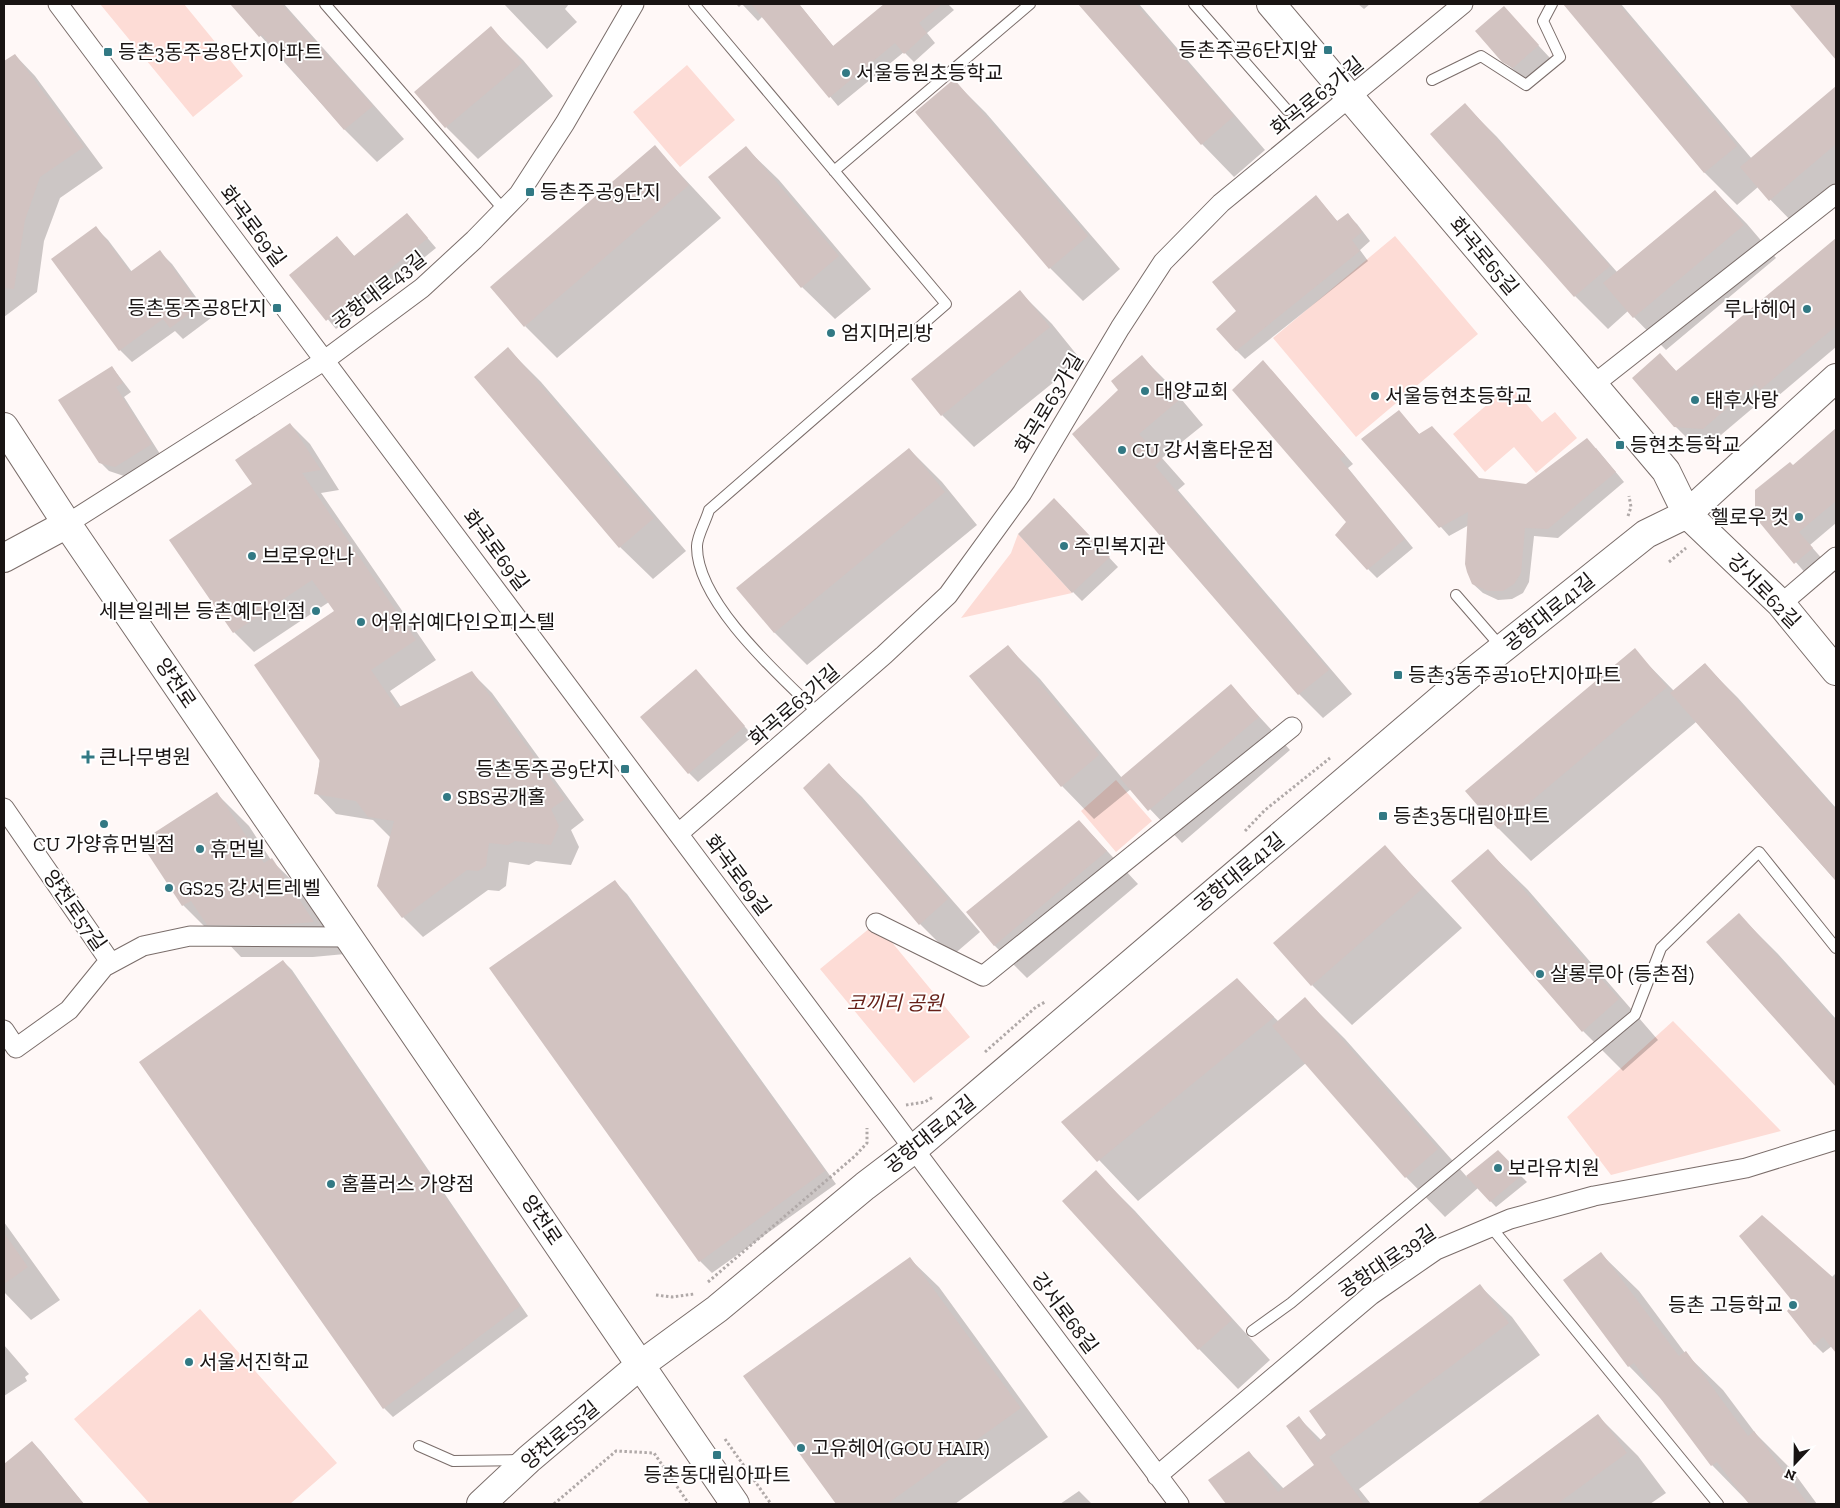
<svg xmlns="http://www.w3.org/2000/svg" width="1840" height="1508" font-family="'Zilla Slab','Noto Sans KR',serif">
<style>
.green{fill:#fddcd6}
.shadow{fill:#0003}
.building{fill:#d2c3c1}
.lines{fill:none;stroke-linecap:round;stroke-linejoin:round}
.lane-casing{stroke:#7a6d6a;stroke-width:12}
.street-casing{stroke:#7a6d6a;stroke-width:21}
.secondary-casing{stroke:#7a6d6a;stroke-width:30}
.path{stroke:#b0a9a8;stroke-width:3;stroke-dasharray:2.5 2.5;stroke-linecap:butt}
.lane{stroke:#fff;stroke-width:10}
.street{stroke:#fff;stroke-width:19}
.secondary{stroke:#fff;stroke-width:28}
.poi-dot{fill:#327984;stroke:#fff;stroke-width:2}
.labels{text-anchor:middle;stroke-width:4;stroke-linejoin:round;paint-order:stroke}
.poi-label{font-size:20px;fill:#191413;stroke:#fff;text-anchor:start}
.street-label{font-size:20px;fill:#191413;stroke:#fff}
.park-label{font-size:20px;font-style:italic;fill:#662018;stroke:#fff}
</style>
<rect width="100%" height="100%" fill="#fff8f7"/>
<path class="green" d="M100 4H184L243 76 193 117Z
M687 65 735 120 680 167 633 112Z
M1395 236 1478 334 1356 437 1273 338Z
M1510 385 1542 422 1555 412 1577 438 1536 473 1514 447 1485 472 1453 434Z
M1018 534 1072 593 961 618 1011 553Z
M1116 780 1152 821 1116 852 1081 811Z
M876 923 970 1037 914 1083 820 969Z
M1673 1021 1781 1131 1611 1175 1567 1117Z
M200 1309 337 1463 290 1504H150L74 1419Z"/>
<path class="shadow" d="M232 4H284L404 139 377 162 345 130Z
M504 4H569L565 9 577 22 547 49Z
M736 4H799L834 47 886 4H948L954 10 927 33 935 43 914 62 904 52 838 106 763 16 758 21 742 4 739 7Z
M1080 4H1139L1265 150 1234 177 1202 144Z
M1358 4H1370L1364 9Z
M1569 4H1621L1752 159 1836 88V204L1802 232 1758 187 1737 205 1704 172 1566 6Z
M1791 4H1836V58Z
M1515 20 1550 58 1525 79 1503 61Z
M491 28 523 60 553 96 478 159 446 127Z
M15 55 35 76 103 168 60 198 44 241 37 292 4 317V62Z
M954 81 986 113 1120 269 1083 301 1050 268 917 112Z
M1465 105 1497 137 1617 272 1715 191 1747 224 1776 258 1666 350 1628 311 1608 329 1575 296 1432 134Z
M655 147 721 218 557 358 525 326Z
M746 148 779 180 871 289 835 319 802 287Z
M1316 196 1338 222 1348 215 1357 224 1370 241 1360 250 1368 261 1245 359 1236 350 1238 311Z
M407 214 436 248 336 329 291 275 337 237 355 257Z
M96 228 108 240 132 272 160 252 172 264 211 318 183 339 175 331 132 362 120 350Z
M1836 240V347L1772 401 1767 396 1715 440 1687 438 1675 426 1660 355 1677 372Z
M1020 292 1052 324 1081 360 974 447 942 415Z
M508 349 541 382 686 551 653 579 620 547Z
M1142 357 1166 381 1203 425 1162 458 1185 484 1178 490 1352 694 1323 718 1299 694 1074 434 1120 391Z
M112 367 131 392 124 397 160 454 124 476 109 471 100 462Z
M1271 370 1353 464 1348 468 1413 548 1377 578 1368 569 1348 522Z
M1399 412 1420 435 1479 480 1526 486 1596 448 1624 482 1558 538 1534 536 1529 582 1523 593 1512 599 1498 600 1483 593 1473 584 1469 525 1449 536 1363 439Z
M290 424 310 444 339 490 321 493 436 660 390 691 401 707 472 673 492 693 584 820 571 830 579 847 571 865 536 861 529 865 509 862 506 886 499 891 488 890 423 937 403 917 390 837 373 820 336 814 316 793 336 612 329 602 254 652 234 632 253 485Z
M1836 430V523L1810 545 1824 561 1807 575 1756 516 1793 467Z
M909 449 942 482 977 525 807 665 774 632Z
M1063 508 1118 567 1082 601 1073 592Z
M1007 646 1040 679 1122 778 1231 686 1290 750 1182 843 1131 789 1094 819 1062 786Z
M1634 650 1674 691 1704 664 1738 698 1836 808V881L1696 722 1531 861 1499 829 1467 791Z
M696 671 753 736 698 782 689 773Z
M829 765 862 797 980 932 952 956 920 924Z
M216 793 249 826 271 860 304 892 345 954 313 957H241L220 935 216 938 183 905Z
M1079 821 1138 884 1027 978 995 946 967 912Z
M1385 847 1462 928 1352 1025 1312 985Z
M1488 851 1528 890 1658 1040 1623 1071 1583 1031Z
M615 882 627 894 836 1184 712 1273 700 1261 491 968Z
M1739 915 1778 954 1836 1019V1085Z
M283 961 292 970 528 1316 393 1417 384 1408Z
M1237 980 1279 1022 1305 999 1345 1039 1467 1177 1497 1152 1527 1182 1496 1207 1478 1188 1445 1217 1406 1177 1306 1063 1138 1201 1063 1122Z
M1096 1172 1135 1211 1270 1360 1238 1389 1199 1349Z
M4 1222 60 1300 31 1320 4 1292Z
M1601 1254 1639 1291 1685 1353 1723 1390 1756 1434 1792 1470 1817 1504H1750L1712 1465 1666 1404 1629 1366 1565 1280Z
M910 1259 939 1287 1048 1437 955 1504H837L745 1376Z
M1836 1273V1351L1832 1346 1823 1353 1814 1344 1832 1277Z
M1480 1286 1512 1317 1540 1355 1359 1489 1371 1504H1228L1210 1480 1249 1452 1284 1489 1316 1466 1299 1418 1321 1440Z
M4 1345 29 1374 25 1377 27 1381 4 1396Z
M1598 1416 1638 1456 1666 1493 1650 1504H1479Z
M32 1442 41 1451 84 1504H4V1465Z
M1079 1491 1092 1504H1060Z"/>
<path class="building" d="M230 4H282L373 106 344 130 262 35 259 37Z
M751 4H799L833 46 884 4H942L919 23 927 33 904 54 895 43 829 98Z
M1078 4H1136L1234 116 1201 145Z
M1563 4H1619L1737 146 1704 173Z
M1789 4H1836V60Z
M1504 6 1539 45 1513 68 1502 62 1475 31Z
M491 26 522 63 445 128 414 92Z
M15 54 84 147 40 177 25 220 14 289 4 288V61Z
M954 79 1088 236 1049 269 915 112Z
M1836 86V144L1769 201 1740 167Z
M1465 103 1610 266 1574 297 1430 134Z
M655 145 689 185 524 327 490 287Z
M746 146 839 256 801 288 708 177Z
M1715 190 1744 225 1633 318 1603 283Z
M1316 195 1337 221 1348 213 1362 232 1352 240 1360 251 1236 351 1216 329 1236 311 1212 282Z
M407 213 428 238 326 321 289 275 337 236 354 256Z
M96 226 130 272 160 250 200 306 170 328 163 319 119 351 51 259Z
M1836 238V326L1760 390 1755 384 1703 429 1674 427 1632 378 1660 353 1676 371Z
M1020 290 1050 327 941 416 911 379Z
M508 347 654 518 619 548 474 377Z
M1142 355 1179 400 1139 434 1162 459 1155 466 1329 670 1298 695 1072 434 1118 390 1111 381Z
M1263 360 1345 455 1340 459 1405 539 1367 570 1335 535 1346 522 1232 390Z
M112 366 123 383 116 387 152 444 115 467 99 463 58 400Z
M1399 410 1419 434 1432 426 1479 478 1526 484 1587 438 1616 472 1548 529 1525 528 1521 573 1514 584 1503 591H1488L1472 584 1467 572 1465 564 1468 512 1439 528 1361 439Z
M290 423 321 470 302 473 416 640 371 670 397 708 472 671 565 799 551 809 559 826 551 845 515 841 508 845 489 843 486 866 478 871 467 870 402 918 377 886 394 821 368 817 356 801 314 794 320 761 254 665 334 611 312 580 233 633 169 540 252 484 235 460Z
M1836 428V501L1799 532 1813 548 1794 564 1755 517V490L1790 462 1793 465Z
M909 448 945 492 774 633 736 588Z
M1054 498 1110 557 1072 593 1018 534Z
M1008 645 1099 755 1061 787 969 676Z
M1635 648 1667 687 1498 829 1465 791Z
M1705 663 1836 810V881L1670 693Z
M696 669 745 726 688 774 640 717Z
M1231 684 1259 717 1148 811 1120 778Z
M829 763 948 899 919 925 803 788Z
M217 792 264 863 272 858 314 922 279 925H207L191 901 182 906 140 842Z
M1079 820 1107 851 994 946 966 912Z
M1385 845 1423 888 1311 986 1273 943Z
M1488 849 1619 999 1582 1032 1451 881Z
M615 880 825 1171 699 1262 489 968Z
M1739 913 1836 1022V1087L1706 942Z
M283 960 520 1306 383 1409 139 1062Z
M1237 978 1274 1017 1097 1162 1061 1122Z
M1305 997 1438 1149 1405 1178 1272 1026Z
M1498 1150 1522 1175 1490 1202 1466 1176Z
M1096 1170 1232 1320 1198 1350 1062 1201Z
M1762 1215 1836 1280V1353L1823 1337 1814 1345 1787 1311 1794 1303 1739 1236Z
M4 1233 28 1267 4 1284Z
M1601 1252 1679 1356 1686 1351 1748 1436 1754 1431 1808 1504H1749L1717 1462 1711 1466 1634 1363 1628 1367 1563 1280Z
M910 1257 1021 1408 887 1504H836L743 1376Z
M1480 1284 1509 1323 1329 1457 1364 1504H1226L1208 1480 1249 1451 1278 1492 1314 1465 1286 1426 1299 1416 1318 1442 1326 1435 1309 1411Z
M1598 1414 1627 1453 1557 1504H1477Z
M32 1441 84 1504H4V1464Z"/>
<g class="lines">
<defs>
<path id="lane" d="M325 4 504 210
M694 4 946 304 709 510C706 521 697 536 697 546 696 602 780 676 818 713
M1194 4 1287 110
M1432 80 1481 56 1526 85 1560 57 1543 21 1552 4
M834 171 1030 4
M1456 595 1502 648
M1491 1227 1718 1504
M1252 1331 1291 1303 1635 1015 1661 948 1759 852 1836 948
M419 1446 453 1461 521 1460"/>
<path id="street" d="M58 4 1179 1504
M1593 385 1836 194
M67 524 325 360 422 288 474 240 519 194 565 123 634 4
M1781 604 1836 557
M4 808 111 963
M679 833 884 655 948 595 1022 493 1120 328 1163 262 1221 203 1463 4
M876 923 983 976 1292 727
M4 1030 16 1048 69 1010 104 967 143 946 190 936 350 937
M1157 1476 1371 1295 1436 1250 1510 1219 1594 1196 1746 1168 1836 1140"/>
<path id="secondary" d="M1271 4 1666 471 1687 514 1781 604 1836 671
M4 427 67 524 735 1504
M4 558 67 524
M481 1504 529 1459 639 1366 717 1309 865 1186 915 1148 1468 676 1646 534 1687 514 1836 378"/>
</defs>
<use href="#lane" class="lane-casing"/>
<use href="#street" class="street-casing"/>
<use href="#secondary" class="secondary-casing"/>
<path class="path" d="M1628 516 1631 507 1629 496
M1669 562 1686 548
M1245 831 1265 810 1330 758
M985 1052 1036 1007 1045 1002
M906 1105 925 1102 933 1097
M708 1282 855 1156 867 1143V1128
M656 1295 672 1297 694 1294
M725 1439 771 1504
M554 1504 616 1451 654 1453 689 1504"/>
<use href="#lane" class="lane"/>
<use href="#street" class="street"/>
<use href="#secondary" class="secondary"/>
</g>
<g class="poi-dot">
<rect x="1323" y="45" width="10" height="10" rx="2.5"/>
<rect x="103" y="47" width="10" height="10" rx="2.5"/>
<circle cx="846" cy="73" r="5"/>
<rect x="525" y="187" width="10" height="10" rx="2.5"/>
<rect x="272" y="303" width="10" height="10" rx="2.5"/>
<circle cx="1807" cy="309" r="5"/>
<circle cx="831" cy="333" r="5"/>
<circle cx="1145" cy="391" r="5"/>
<circle cx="1375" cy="396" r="5"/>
<circle cx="1695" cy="400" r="5"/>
<rect x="1615" y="440" width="10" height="10" rx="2.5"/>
<circle cx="1122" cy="450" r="5"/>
<circle cx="1799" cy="517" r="5"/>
<circle cx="1064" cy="546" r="5"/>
<circle cx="252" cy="556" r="5"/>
<circle cx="316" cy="611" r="5"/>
<circle cx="361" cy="622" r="5"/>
<rect x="1393" y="670" width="10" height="10" rx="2.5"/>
<path d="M85.5 749.5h5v5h5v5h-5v5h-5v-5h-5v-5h5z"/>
<rect x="620" y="764" width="10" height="10" rx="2.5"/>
<circle cx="447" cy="797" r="5"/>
<rect x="1378" y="811" width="10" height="10" rx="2.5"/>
<circle cx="104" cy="824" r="5"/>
<circle cx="200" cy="849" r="5"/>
<circle cx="169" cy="888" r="5"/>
<circle cx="1540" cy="974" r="5"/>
<circle cx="1498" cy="1168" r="5"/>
<circle cx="331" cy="1184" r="5"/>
<circle cx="1793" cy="1305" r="5"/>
<circle cx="189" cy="1362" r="5"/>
<circle cx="801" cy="1448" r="5"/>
<rect x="712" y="1450" width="10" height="10" rx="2.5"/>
</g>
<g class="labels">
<g class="poi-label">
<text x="1318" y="57" text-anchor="end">등촌주공6단지앞</text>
<text x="118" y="59">등촌3동주공8단지아파트</text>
<text x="856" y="80">서울등원초등학교</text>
<text x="540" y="199">등촌주공9단지</text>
<text x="267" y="315" text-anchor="end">등촌동주공8단지</text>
<text x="1797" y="316" text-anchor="end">루나헤어</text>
<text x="841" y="340">엄지머리방</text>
<text x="1155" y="398">대양교회</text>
<text x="1385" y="403">서울등현초등학교</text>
<text x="1705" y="407">태후사랑</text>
<text x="1630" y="452">등현초등학교</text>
<text x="1132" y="457">CU 강서홈타운점</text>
<text x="1789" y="524" text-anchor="end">헬로우 컷</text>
<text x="1074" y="553">주민복지관</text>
<text x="262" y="563">브로우안나</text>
<text x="306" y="618" text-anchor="end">세븐일레븐 등촌예다인점</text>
<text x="371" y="629">어위쉬예다인오피스텔</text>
<text x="1408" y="682">등촌3동주공10단지아파트</text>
<text x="99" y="764">큰나무병원</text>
<text x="615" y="776" text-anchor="end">등촌동주공9단지</text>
<text x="457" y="804">SBS공개홀</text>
<text x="1393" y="823">등촌3동대림아파트</text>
<text x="104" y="851" text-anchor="middle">CU 가양휴먼빌점</text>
<text x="210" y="856">휴먼빌</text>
<text x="179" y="895">GS25 강서트레벨</text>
<text x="1550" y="981">살롱루아 (등촌점)</text>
<text x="1508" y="1175">보라유치원</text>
<text x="341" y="1191">홈플러스 가양점</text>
<text x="1783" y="1312" text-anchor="end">등촌 고등학교</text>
<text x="199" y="1369">서울서진학교</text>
<text x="811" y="1455">고유헤어(GOU HAIR)</text>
<text x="717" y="1482" text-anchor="middle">등촌동대림아파트</text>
</g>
<g class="street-label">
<text transform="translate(1317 96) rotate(-39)" y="7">화곡로63가길</text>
<text transform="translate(253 226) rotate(53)" y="7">화곡로69길</text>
<text transform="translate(1484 256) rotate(50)" y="7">화곡로65길</text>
<text transform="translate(379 290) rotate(-38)" y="7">공항대로43길</text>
<text transform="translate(1049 403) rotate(-59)" y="7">화곡로63가길</text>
<text transform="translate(496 550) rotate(53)" y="7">화곡로69길</text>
<text transform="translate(1764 591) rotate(46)" y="7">강서로62길</text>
<text transform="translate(1549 612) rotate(-39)" y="7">공항대로41길</text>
<text transform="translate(176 683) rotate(56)" y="7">양천로</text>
<text transform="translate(794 705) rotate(-41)" y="7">화곡로63가길</text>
<text transform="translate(1239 872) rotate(-40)" y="7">공항대로41길</text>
<text transform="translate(738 875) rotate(53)" y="7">화곡로69길</text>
<text transform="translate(75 910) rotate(55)" y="7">양천로57길</text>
<text transform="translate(930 1134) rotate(-39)" y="7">공항대로41길</text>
<text transform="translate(542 1220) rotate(56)" y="7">양천로</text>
<text transform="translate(1387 1261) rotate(-34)" y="7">공항대로39길</text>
<text transform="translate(1065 1313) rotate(53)" y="7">강서로68길</text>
<text transform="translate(560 1435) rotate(-40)" y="7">양천로55길</text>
</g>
<g class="park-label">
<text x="895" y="1010">코끼리 공원</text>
</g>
</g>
<rect width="1840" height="1508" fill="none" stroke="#191413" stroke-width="10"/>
<g transform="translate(1795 1463) rotate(202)" stroke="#ffffff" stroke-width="4" paint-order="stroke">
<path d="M0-4L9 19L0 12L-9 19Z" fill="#191413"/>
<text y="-8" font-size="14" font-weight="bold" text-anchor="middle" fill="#191413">N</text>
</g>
</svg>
